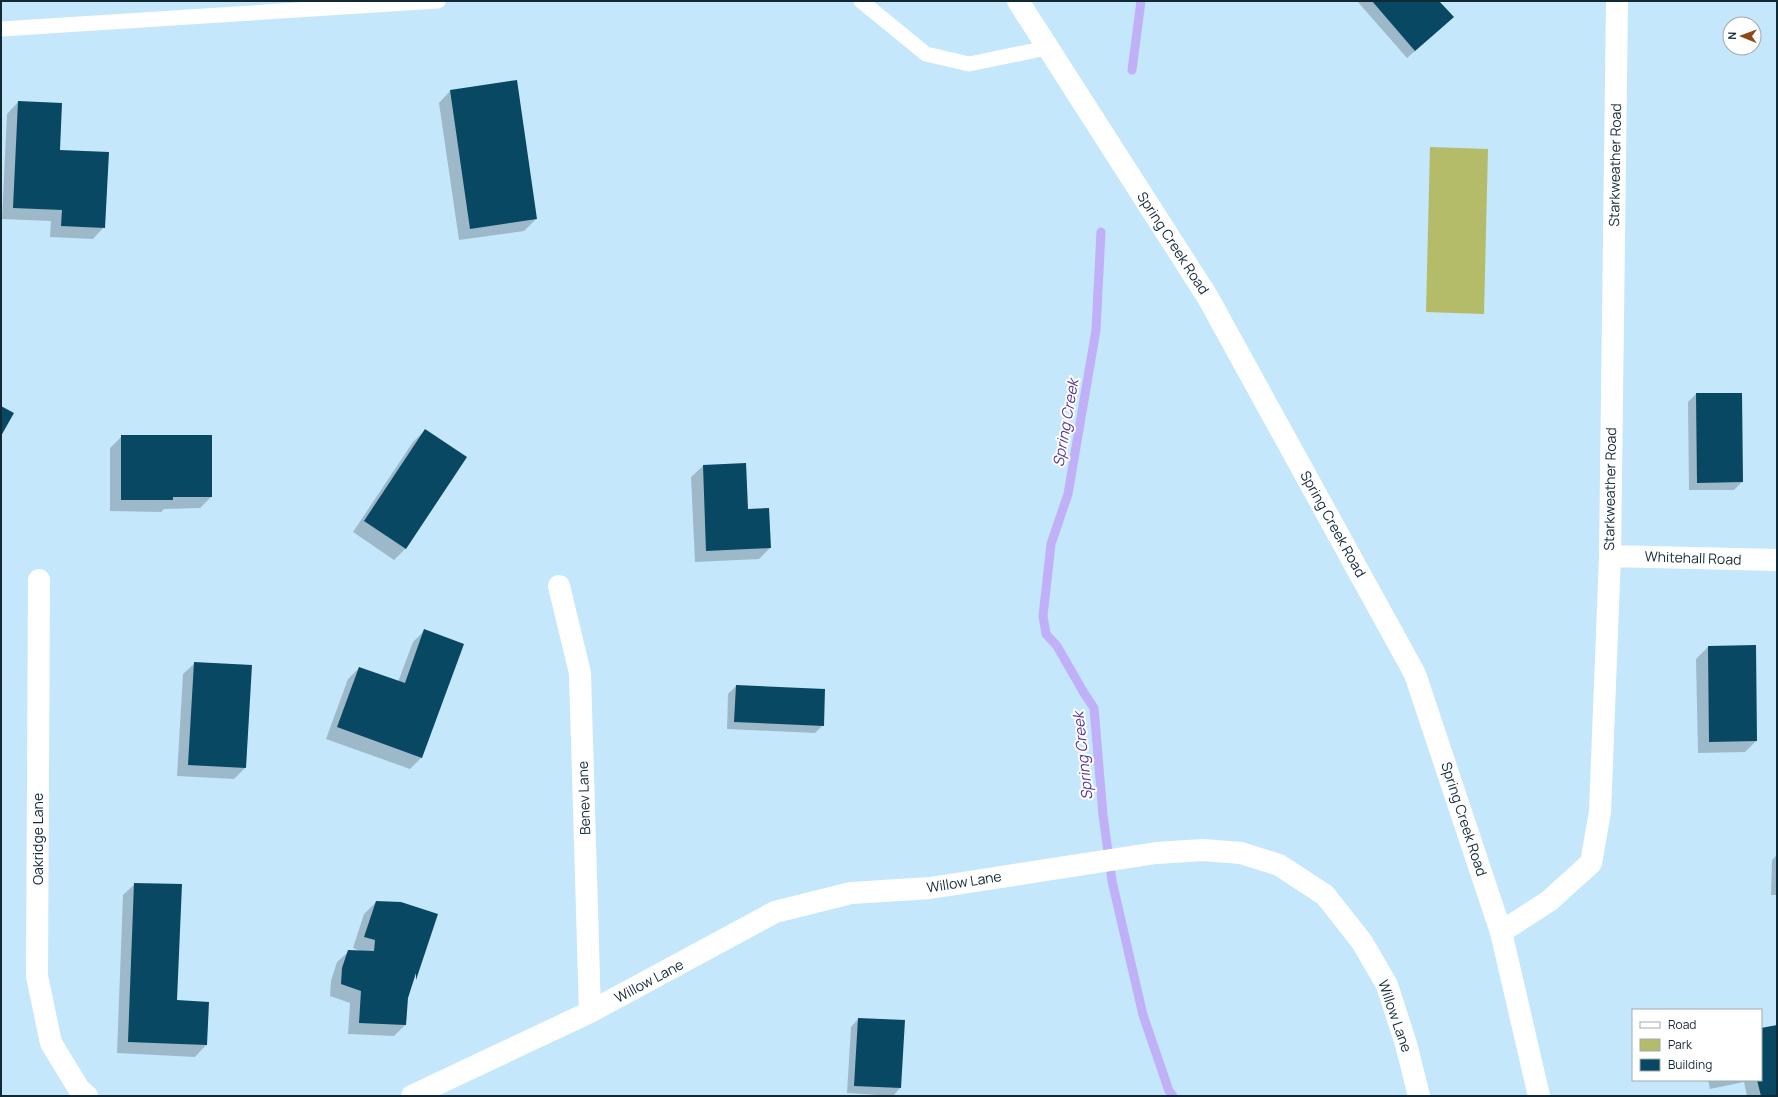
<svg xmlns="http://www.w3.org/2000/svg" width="1778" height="1097" font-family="Manrope,sans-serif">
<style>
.green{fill:#b4bc6a}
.shadow{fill:#0003}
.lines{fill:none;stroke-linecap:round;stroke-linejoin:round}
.stream{stroke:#bfb0f7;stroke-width:9}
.building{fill:#084863}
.lane{stroke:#fff;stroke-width:15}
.street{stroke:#fff;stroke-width:22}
.secondary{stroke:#fff;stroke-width:22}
.labels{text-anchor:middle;stroke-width:4;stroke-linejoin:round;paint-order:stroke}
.street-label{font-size:14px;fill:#112835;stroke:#fff}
.water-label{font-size:15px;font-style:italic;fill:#553599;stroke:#fff}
</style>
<rect width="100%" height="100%" fill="#c5e7fb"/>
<path class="green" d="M1430 147 1488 149 1484 314 1426 312Z"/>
<path class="shadow" d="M1357 1H1438L1445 25 1407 58Z
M450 91 536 219 524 231 459 240 439 103Z
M18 102 59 151 104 227 93 239 50 237 51 221 2 219 7 114Z
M1696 394H1741L1742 482 1734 490H1689L1688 402Z
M425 430 406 548 394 560 353 532 413 442Z
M122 436 211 497 200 508 164 509 161 512 110 511V448Z
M746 464 747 510 770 548 759 559 695 562 691 477 703 466Z
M424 631 463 645 421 758 410 769 326 739 348 679 359 668 398 682 413 642Z
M1755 646 1756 741 1745 752 1698 753 1696 659 1708 647Z
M195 663 245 768 234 779 177 776 183 674Z
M736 686 823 725 815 733 727 729 728 694Z
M1777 855V895H1771L1772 860Z
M135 884 176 1001 208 1003 206 1045 195 1057 117 1053 123 895Z
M376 902 437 915 407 997 405 1025 394 1036 348 1034 350 1003 330 996 331 981 337 962 349 951H360L353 948 364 914Z
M858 1019 900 1088 893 1096 847 1093 851 1027Z
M1777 1026V1096H1747L1744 1082 1710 1089 1708 1080H1761V1029Z"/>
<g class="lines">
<path class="stream" d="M1132 70 1141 1
M1101 232 1096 330 1068 494 1051 544 1043 616 1046 634 1057 646 1084 693 1094 708 1103 815 1112 881 1143 1015 1169 1091 1173 1096"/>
</g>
<path class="building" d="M1372 1H1439L1454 17 1415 51Z
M517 80 537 219 470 229 450 90Z
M18 101 62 103 60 150 109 152 105 228 61 226 62 210 13 208Z
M1696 393H1742L1743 482 1697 483Z
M1 406 14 413 1 436Z
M425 429 467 457 406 549 364 521Z
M121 435H212V497H173V500H121Z
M746 463 748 509 769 508 771 548 706 551 703 465Z
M424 629 464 644 422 758 337 727 359 667 405 683Z
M1756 645 1757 741 1709 742 1708 646Z
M194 662 252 665 246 768 188 765Z
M736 685 825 689 824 726 734 722Z
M134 883 182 884 177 1000 209 1002 207 1045 128 1042Z
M376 901 401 902 438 914 416 980V973L408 998 406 1025 359 1023 361 991 341 984 342 968 348 950 374 951 375 940 364 937Z
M858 1018 905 1020 901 1088 854 1086Z
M1777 1025V1096H1761L1757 1080H1761V1028Z"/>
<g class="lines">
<path class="lane" d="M861 1 926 54 969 64 1047 48
M1 29 438 1"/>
<path class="street" d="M1610 556 1777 560
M39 580 37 976 51 1043 79 1089 87 1096
M559 586 580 673 590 1012
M1501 932 1549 901 1591 863 1600 812 1610 556 1617 1
M412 1096 590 1012 775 912 851 893 930 888 1156 853 1203 850 1241 853 1279 865 1325 895 1362 942 1387 985 1406 1044 1419 1096"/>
<path class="secondary" d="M1018 1 1207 296 1415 674 1501 932 1539 1096"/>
</g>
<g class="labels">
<g class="street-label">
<text transform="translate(1615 165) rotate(-89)" y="5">Starkweather Road</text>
<text transform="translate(1173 243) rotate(57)" y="5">Spring Creek Road</text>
<text transform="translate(1610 489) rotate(-89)" y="5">Starkweather Road</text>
<text transform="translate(1333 524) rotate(61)" y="5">Spring Creek Road</text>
<text transform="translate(1693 558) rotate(2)" y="5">Whitehall Road</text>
<text transform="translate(584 798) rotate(-92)" y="5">Benev Lane</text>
<text transform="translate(1464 819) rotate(72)" y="5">Spring Creek Road</text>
<text transform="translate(38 839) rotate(-90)" y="5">Oakridge Lane</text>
<text transform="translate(964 882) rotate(-9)" y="5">Willow Lane</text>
<text transform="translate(649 981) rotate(-28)" y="5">Willow Lane</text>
<text transform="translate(1395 1016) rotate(71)" y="5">Willow Lane</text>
</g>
<g class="water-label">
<text transform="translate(1066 423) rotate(-80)" y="5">Spring Creek</text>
<text transform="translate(1083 756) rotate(-96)" y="5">Spring Creek</text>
</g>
</g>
<rect width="1778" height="1097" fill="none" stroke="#112835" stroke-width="4"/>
<rect x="1632" y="1009" width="130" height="72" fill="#ffffff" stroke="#a0a9ae"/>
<rect x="1640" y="1022" width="20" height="6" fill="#ffffff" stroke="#a0a9ae"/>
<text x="1668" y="1029" font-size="12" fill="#112835">Road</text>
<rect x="1640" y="1039" width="20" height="12" fill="#b4bc6a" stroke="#a0a9ae"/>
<text x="1668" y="1049" font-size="12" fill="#112835">Park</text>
<rect x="1640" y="1059" width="20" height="12" fill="#084863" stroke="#a0a9ae"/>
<text x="1668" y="1069" font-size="12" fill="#112835">Building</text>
<g transform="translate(1742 36) rotate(271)"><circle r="19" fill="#ffffff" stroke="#a0a9ae"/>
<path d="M0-3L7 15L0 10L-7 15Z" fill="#8c4b18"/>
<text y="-6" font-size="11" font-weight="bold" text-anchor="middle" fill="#112835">N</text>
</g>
</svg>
